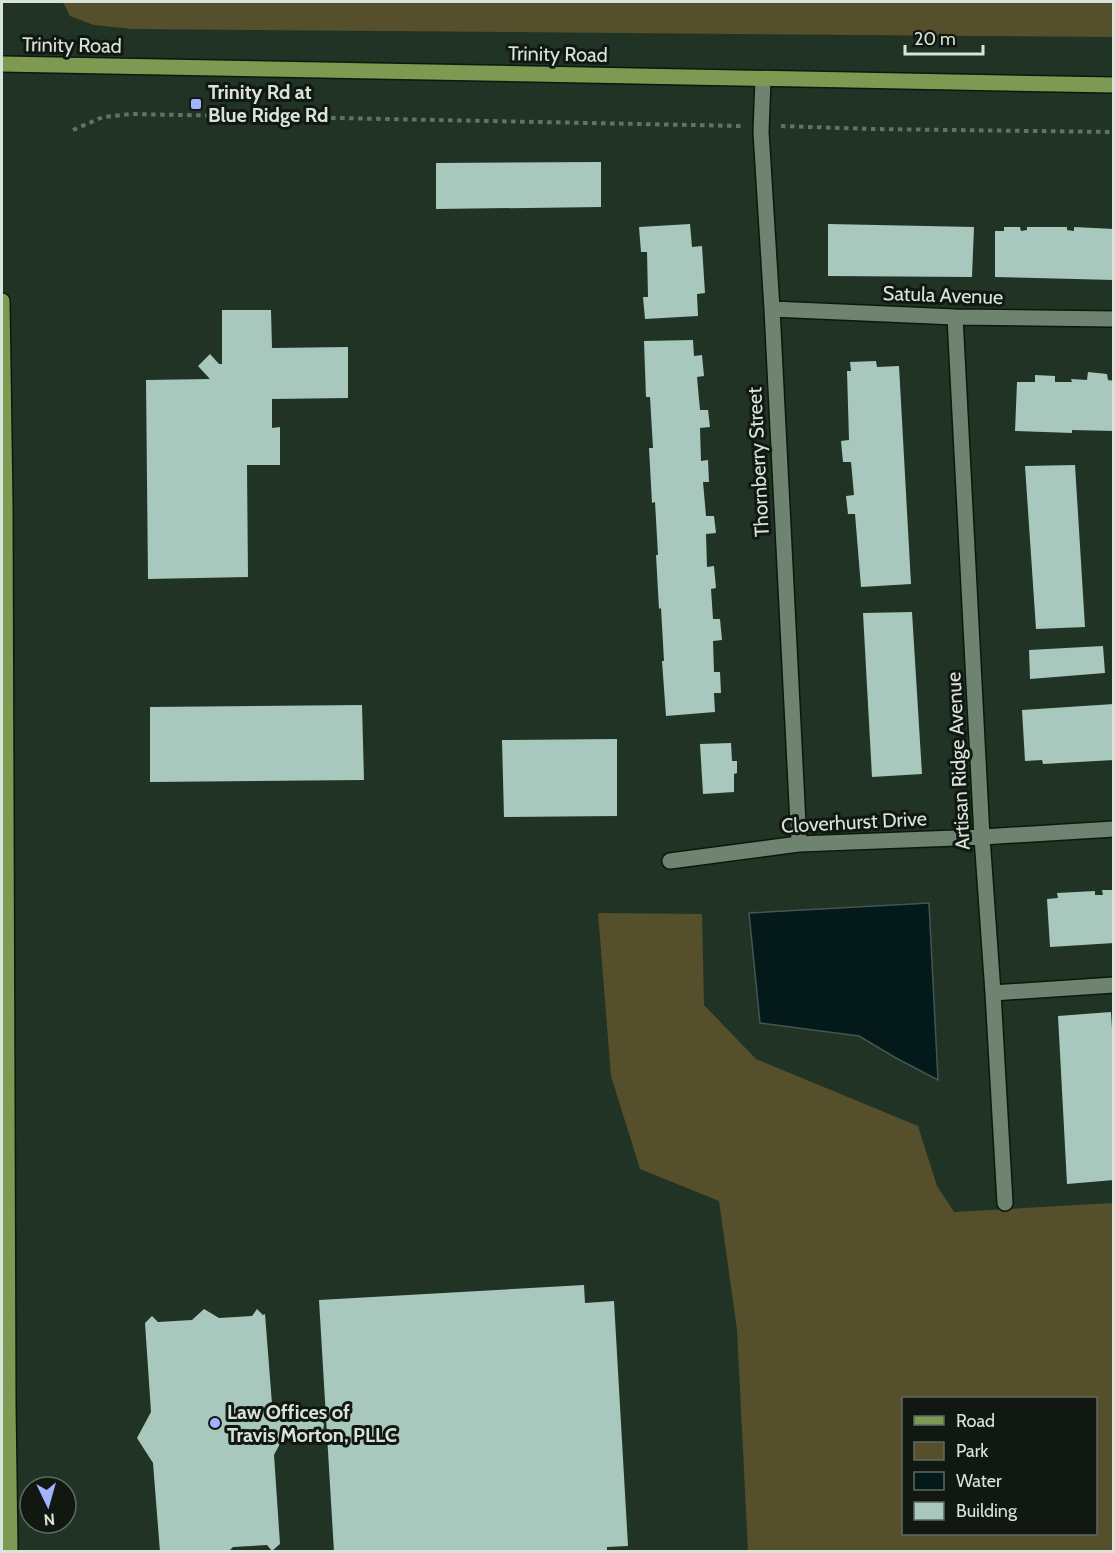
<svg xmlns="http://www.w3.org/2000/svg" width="1115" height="1553" font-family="Cabin,sans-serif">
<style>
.green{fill:#564f2b;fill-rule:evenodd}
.water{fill:#04191a;stroke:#445654;stroke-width:1.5}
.building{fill:#a8c7bd}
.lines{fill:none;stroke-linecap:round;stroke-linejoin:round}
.minor-casing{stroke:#091a0c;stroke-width:18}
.major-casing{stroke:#091a0c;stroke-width:18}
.path{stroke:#627265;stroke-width:4;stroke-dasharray:4.5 4.5;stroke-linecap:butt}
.minor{stroke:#6f8371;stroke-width:15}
.major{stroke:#7e9952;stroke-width:15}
.poi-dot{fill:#a2b2fd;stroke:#101811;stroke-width:2}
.labels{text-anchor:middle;stroke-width:6;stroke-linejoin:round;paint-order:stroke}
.street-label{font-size:20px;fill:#d8e3da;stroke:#101811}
.poi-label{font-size:20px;font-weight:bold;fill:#d8e3da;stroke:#101811;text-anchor:start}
</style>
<rect width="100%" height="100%" fill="#213324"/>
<path class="green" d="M63 2H1113L1114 37 132 29 94 25 70 16Z
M598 913 702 914 704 1005 756 1059 918 1126 937 1186 954 1212 1113 1203V1551H748L737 1330 719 1201 640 1169 611 1076ZM904 1398H1096V1534H904Z"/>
<path class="water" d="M929 903 938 1080 896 1058 859 1036 760 1023 749 913Z"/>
<path class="building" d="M601 162V207L436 209V163Z
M690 224 692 247 702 246 705 293 697 294 698 316 645 319 643 297H648L647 252H641L639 227Z
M828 224 974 227 972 277 828 276Z
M1004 227H1020L1021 231 1027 230V227H1067V230L1074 231V227L1114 229V280L995 277V231H1004Z
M222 310H271L272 348 348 347V398L272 399V428L280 427V465H247L248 577 148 579 146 380 210 379 198 366 210 354 219 364H222Z
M693 340 694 356 702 355 704 376 697 377 700 410H708L710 427 700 428 701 461 708 460 709 482H703L706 516H714L716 533 706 534 707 567 714 566 716 588 711 589 713 619H720L722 640 713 641 714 672H720L721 693H714L715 712 666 716 662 661H664L661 608 659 609 656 555H658L655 502 652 503 649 448H653L650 397H646L644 341Z
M876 361 877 367 899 366 911 584 861 587 855 514H848L846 496 854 495 851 462H843L841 441 849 440 847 371H851L850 362Z
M1088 372 1107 374 1108 380 1114 381V431L1072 430V433L1015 431 1017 382H1035V375L1055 376V382H1072L1071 379 1087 380Z
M1075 465 1085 627 1036 629 1025 466Z
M912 612 922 774 872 777 863 613Z
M1103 646 1105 673 1030 679 1029 650Z
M1114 704V760L1043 764 1042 760 1025 761 1022 710Z
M362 705 364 780 150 782V707Z
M617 739V816L504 817 502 740Z
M731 743 732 761H737V773L734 774V792L703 794 700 744Z
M1102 890H1114V943L1050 947 1047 899 1058 898 1057 893 1095 891V895H1103Z
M1111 1012 1114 1062V1180L1067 1184 1058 1016Z
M584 1285 585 1303 614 1301 628 1546 607 1547V1552H334L319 1300Z
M204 1309 219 1318 252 1316 257 1309 263 1315 265 1314 272 1404 283 1421 317 1419 320 1420 324 1424 323 1430 320 1434 283 1438 274 1455 280 1544 272 1551 267 1545 233 1547 228 1552H160L153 1463 137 1438 151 1412 145 1323 152 1316 158 1322 192 1320Z"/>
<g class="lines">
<defs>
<path id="minor" d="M763 79 761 132 772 309 799 844
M772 309 955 317 1114 319
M955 317 982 837 993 993 1005 1203
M670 861 799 844 982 837 1114 829
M993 993 1114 985"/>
<path id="major" d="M2 64 1114 85
M2 301 5 505 8 1404 10 1552"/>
</defs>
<use href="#minor" class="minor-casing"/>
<use href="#major" class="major-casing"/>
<path class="path" d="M781 126 872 129 1114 132
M73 130 103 117 132 114 741 126"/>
<use href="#minor" class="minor"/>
<use href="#major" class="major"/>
</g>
<g class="poi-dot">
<rect x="190" y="98" width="12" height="12" rx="3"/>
<circle cx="215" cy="1423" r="6"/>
</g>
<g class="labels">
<g class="street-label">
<text transform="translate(72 45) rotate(1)" y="7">Trinity Road</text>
<text transform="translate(558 54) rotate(1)" y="7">Trinity Road</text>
<text transform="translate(943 295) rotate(2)" y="7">Satula Avenue</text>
<text transform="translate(758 462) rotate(-93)" y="7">Thornberry Street</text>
<text transform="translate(958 761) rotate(-93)" y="7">Artisan Ridge Avenue</text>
<text transform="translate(854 822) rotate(-3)" y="7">Cloverhurst Drive</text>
</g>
<g class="poi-label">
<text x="208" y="99">Trinity Rd at<tspan x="208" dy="23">Blue Ridge Rd</tspan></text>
<text x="227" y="1419">Law Offices of<tspan x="227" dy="23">Travis Morton, PLLC</tspan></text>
</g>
</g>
<rect width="1115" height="1553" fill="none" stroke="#d8e3da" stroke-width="6"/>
<rect x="902" y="1397" width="195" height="138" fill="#101811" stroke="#606961" stroke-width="1.5"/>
<rect x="914" y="1416" width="30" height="9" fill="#7e9952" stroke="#606961" stroke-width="1.5"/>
<text x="956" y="1427" font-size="18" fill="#d8e3da">Road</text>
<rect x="914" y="1442" width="30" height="18" fill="#564f2b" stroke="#606961" stroke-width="1.5"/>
<text x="956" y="1457" font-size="18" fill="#d8e3da">Park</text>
<rect x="914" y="1472" width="30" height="18" fill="#04191a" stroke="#606961" stroke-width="1.5"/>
<text x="956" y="1487" font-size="18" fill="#d8e3da">Water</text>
<rect x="914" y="1502" width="30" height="18" fill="#a8c7bd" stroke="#606961" stroke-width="1.5"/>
<text x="956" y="1517" font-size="18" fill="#d8e3da">Building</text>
<g transform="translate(48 1505) rotate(175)"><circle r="28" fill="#101811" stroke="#606961" stroke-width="1.5"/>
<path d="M0-4.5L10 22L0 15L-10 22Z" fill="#a2b2fd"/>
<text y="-9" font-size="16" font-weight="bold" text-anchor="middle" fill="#d8e3da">N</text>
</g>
<path d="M905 45v9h78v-9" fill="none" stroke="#d8e3da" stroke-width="3"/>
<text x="914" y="45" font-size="18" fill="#d8e3da" stroke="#101811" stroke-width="4.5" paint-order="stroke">20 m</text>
</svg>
